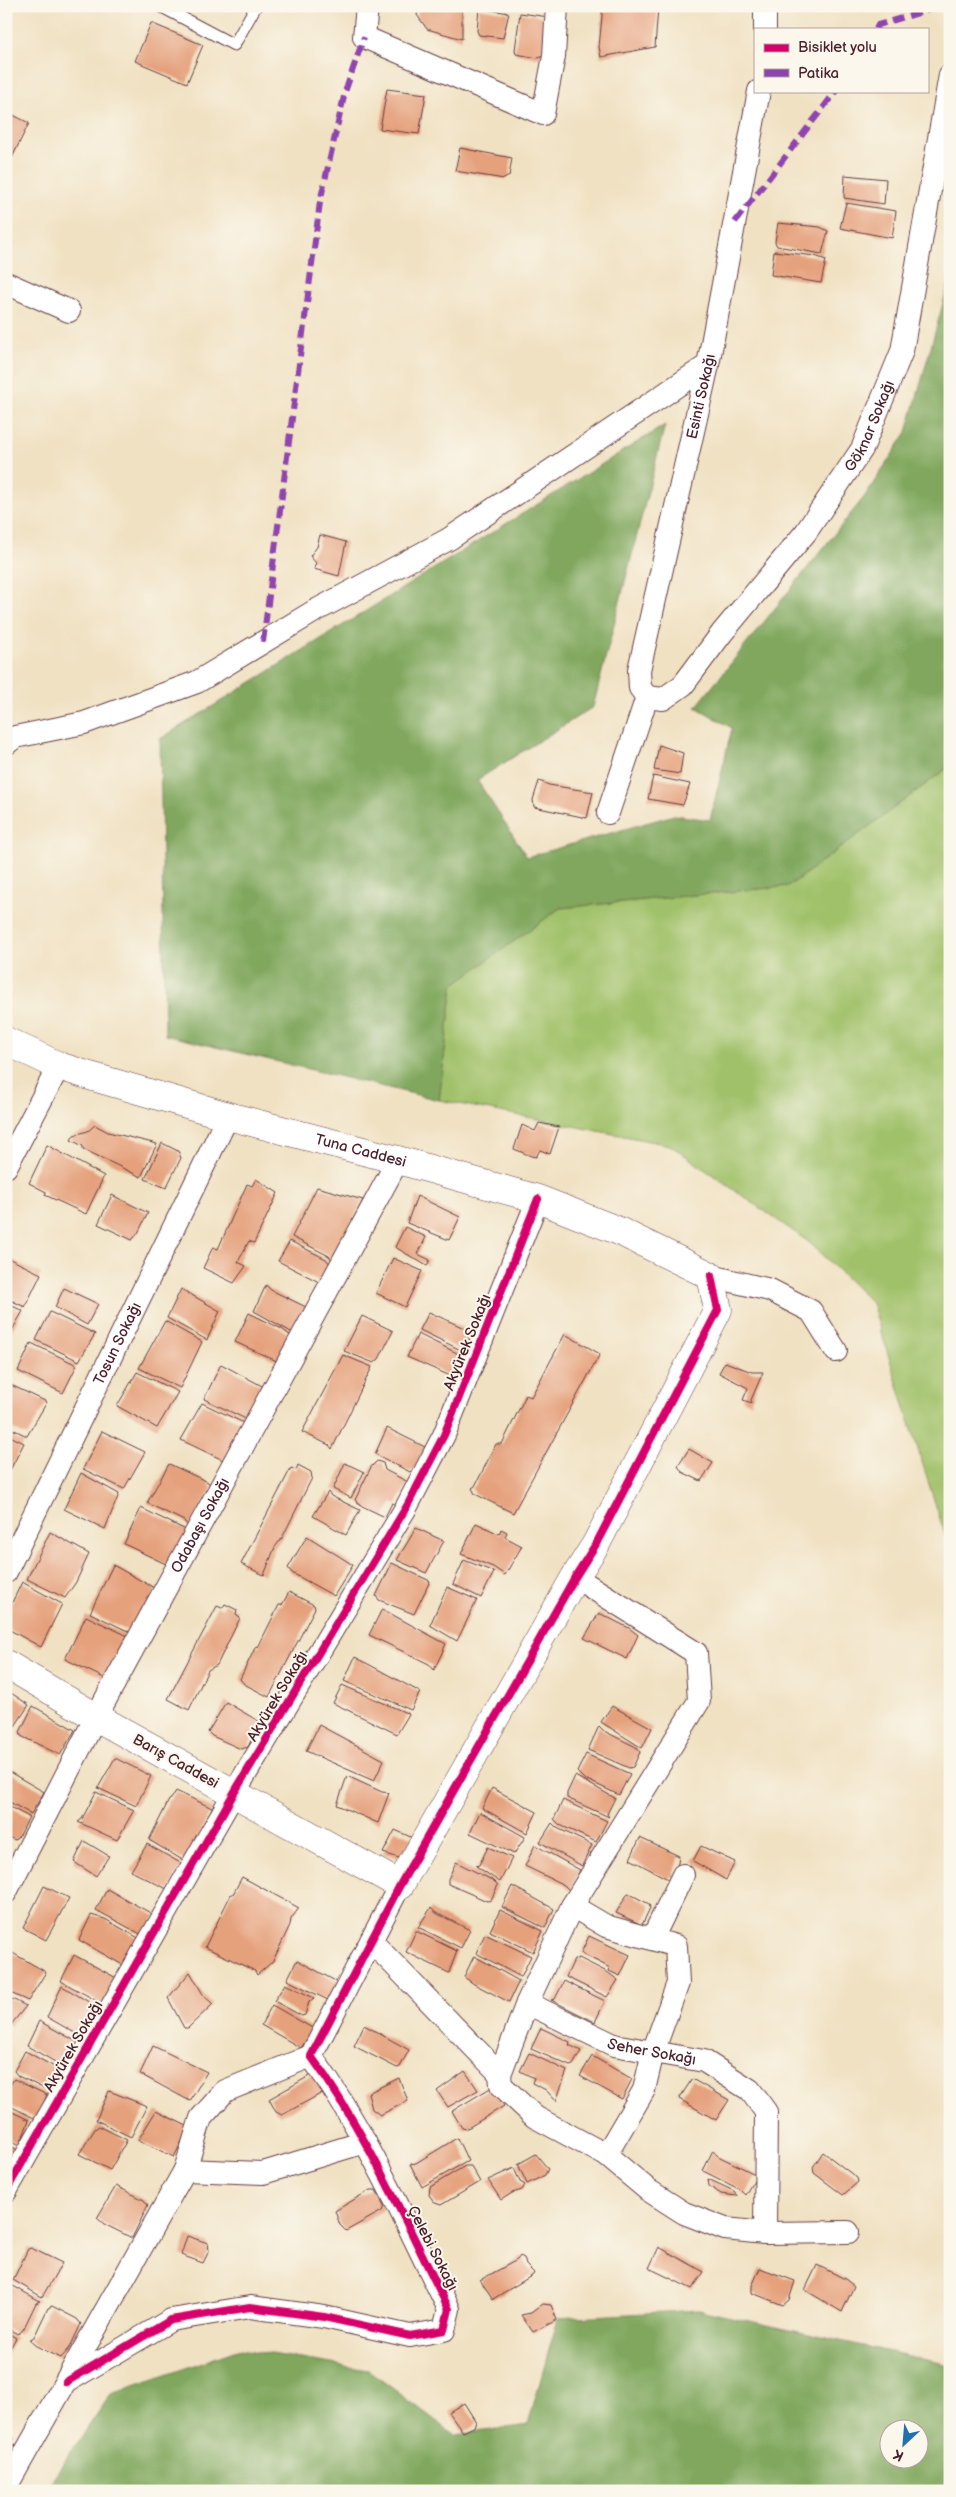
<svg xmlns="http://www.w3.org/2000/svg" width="956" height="2497" font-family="'Balsamiq Sans',sans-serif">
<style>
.green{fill:#a0c169;stroke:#75704a}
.forest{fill:#80a75d;stroke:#656344;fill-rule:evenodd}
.building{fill:#e5a07b}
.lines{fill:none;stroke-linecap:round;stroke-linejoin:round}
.service-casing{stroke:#633c42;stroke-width:13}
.minor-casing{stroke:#633c42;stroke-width:24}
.tertiary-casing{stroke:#633c42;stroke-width:29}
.service{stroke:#fff;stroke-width:11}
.minor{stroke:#fff;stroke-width:22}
.tertiary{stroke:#fff;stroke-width:28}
.quiet{stroke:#8e44ad;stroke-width:6;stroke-dasharray:12 6;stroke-linecap:butt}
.cycleway-casing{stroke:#fbf7ec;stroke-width:11}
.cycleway{stroke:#d6006c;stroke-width:8}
.labels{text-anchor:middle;stroke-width:4;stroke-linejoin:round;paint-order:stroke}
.street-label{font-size:15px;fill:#4a1f2b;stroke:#fbf7ec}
</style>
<rect width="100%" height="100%" fill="#fbf7ec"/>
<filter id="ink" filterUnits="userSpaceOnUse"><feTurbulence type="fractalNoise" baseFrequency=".02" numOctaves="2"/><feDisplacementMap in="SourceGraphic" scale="10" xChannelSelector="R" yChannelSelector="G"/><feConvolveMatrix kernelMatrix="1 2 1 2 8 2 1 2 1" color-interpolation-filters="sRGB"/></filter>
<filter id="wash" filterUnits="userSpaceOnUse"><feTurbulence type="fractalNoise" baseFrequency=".0096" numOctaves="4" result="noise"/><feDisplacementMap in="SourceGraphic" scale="20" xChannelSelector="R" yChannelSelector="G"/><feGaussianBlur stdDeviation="1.12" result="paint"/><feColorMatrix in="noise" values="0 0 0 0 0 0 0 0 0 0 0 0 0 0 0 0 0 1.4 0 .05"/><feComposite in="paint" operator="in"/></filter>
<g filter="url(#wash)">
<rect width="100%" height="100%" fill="#f0e1c2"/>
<path class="green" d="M950 766V1562L946 1538 872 1303 810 1243 670 1145 439 1100 453 985 560 908 789 886Z"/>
<path class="forest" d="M950 279V766L789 886 560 908 453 985 439 1100 165 1035 160 739 665 425 593 707 477 780 527 857 674 815 710 820 732 728 696 707 865 496 907 432Z
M699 2310 950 2365V2491H44L111 2394 240 2349 368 2370 455 2435 528 2425 558 2318ZM888 2430H918V2460H888Z"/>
<g id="blocks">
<path class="building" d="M419 6H462V39L427 29 417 15Z
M603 6 658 8 655 47 601 57 599 47Z
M479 8 509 13 503 38 479 35 477 31Z
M520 13 549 17 543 56 538 58 516 54 515 50Z
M151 23 203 45 187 83 135 61Z
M387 89 426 94 419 134 380 129Z
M13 115 29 123 6 170V132Z
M460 148 512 158 509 176 504 179 455 171Z
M845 175 886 179 884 204 844 198Z
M846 203 896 211 892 238 840 228Z
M778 223 820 227 828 231 822 254 777 246 775 242Z
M774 251 815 256 826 260 821 283 771 275Z
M320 535 346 542 339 576 314 569 316 563 310 556 317 547Z
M659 745 683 753 680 774 654 770Z
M653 776 690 784 683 805 648 799Z
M539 781 549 785 593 792 587 818 534 807 533 800Z
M539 1123 559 1127 550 1154 540 1150 536 1157 531 1156 514 1149 522 1125 535 1131Z
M95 1125 108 1132 157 1144 141 1177 83 1149V1146L71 1140 74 1135 88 1131Z
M162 1143 178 1151 181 1158 166 1188 145 1179Z
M47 1145 104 1176 86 1214 45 1195 46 1192 29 1183Z
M256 1179 278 1193 254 1243 249 1241 238 1262 246 1266 234 1283 203 1268 213 1247 218 1249 247 1184 252 1186Z
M317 1187 363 1200 332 1260 329 1256 292 1237Z
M112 1195 148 1213 138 1233 132 1240 98 1224Z
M417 1196 460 1217 449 1240 407 1223Z
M405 1227 426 1237 418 1254 430 1260 427 1266 395 1247Z
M290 1241 326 1259 330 1264 320 1285 317 1281 278 1261Z
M8 1258 41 1274 25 1307 6 1298Z
M393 1258 422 1271 405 1307 376 1293Z
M266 1285 271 1290 306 1307 293 1333 254 1311Z
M64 1288 98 1304 87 1325 55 1307Z
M181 1289 220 1311 207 1340 167 1318Z
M6 1303 23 1311 6 1341Z
M50 1312 95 1334 79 1361 36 1340Z
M429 1312 475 1333 465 1352 420 1330Z
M249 1313 282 1329 291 1336 279 1362 235 1342Z
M362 1316 393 1331 379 1359 374 1363 344 1351Z
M165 1321 202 1342 180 1388 139 1368Z
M418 1334 463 1356 455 1378 407 1357Z
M565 1334 600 1354 513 1513 475 1494 472 1488 475 1486 496 1444H502L526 1395 531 1397Z
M31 1343 77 1365 63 1393 18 1371Z
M343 1355 372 1367 332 1449 329 1445 302 1432Z
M725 1362 752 1372H763L751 1400 752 1403 743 1400 748 1388 719 1373Z
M221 1364 264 1387 248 1420 204 1399Z
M137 1372 178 1392 157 1428 117 1406Z
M11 1385 47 1402 27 1436 6 1426V1394Z
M202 1403 246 1424 225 1461 181 1440Z
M387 1428 425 1447 415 1468 410 1472 375 1454Z
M102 1431 145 1452 124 1489 83 1469Z
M6 1434 24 1443 6 1478Z
M689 1449 713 1463 701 1481 682 1472 678 1466Z
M377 1461 383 1463 385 1470 408 1482 397 1505 392 1503 385 1517 362 1506 355 1500 371 1467Z
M345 1463 364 1472 351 1498 333 1489Z
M169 1464 208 1482 212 1488 189 1527 184 1521 147 1503Z
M298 1465 311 1472 312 1478 282 1538 275 1547 264 1575 241 1564 291 1468 296 1470Z
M81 1473 119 1494 105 1529 64 1509Z
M328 1492 331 1496 360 1510 346 1535 313 1516Z
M141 1508 190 1532 172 1567 124 1544Z
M476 1523 499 1534 501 1529 507 1532 505 1537 522 1546 505 1575 493 1567 461 1554Z
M416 1528 444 1541 426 1573 397 1560Z
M50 1532 89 1554 76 1582 65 1598 27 1579Z
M307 1536 353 1565 334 1596 292 1573 288 1568Z
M464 1560 494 1572 481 1598 453 1584Z
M392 1563 430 1581 414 1614 379 1600 376 1596Z
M113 1565 156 1589 134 1634 90 1613Z
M22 1582 62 1604 41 1647 6 1628V1615Z
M447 1587 477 1600 457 1641 430 1625Z
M289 1592 314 1605 315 1608 269 1697 244 1684 240 1679 256 1646 258 1647 279 1605H282Z
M225 1604 237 1610 236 1615 240 1618 217 1665 208 1670 189 1710 168 1699 217 1606 222 1608Z
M382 1609 446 1644 434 1670 429 1664 369 1635Z
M599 1613 629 1628 638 1635 627 1659 584 1638Z
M86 1616 132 1638 108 1680 65 1659Z
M355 1657 420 1692 411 1710 344 1681Z
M342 1685 409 1714 397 1734 333 1703Z
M11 1693 29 1705 15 1726 6 1722V1704Z
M226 1702 260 1722 248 1747 241 1749 212 1736 208 1732Z
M33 1706 75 1730 60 1755 21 1736 20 1732Z
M612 1706 652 1728 642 1748 601 1722Z
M319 1725 384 1760 374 1781 306 1751Z
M599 1726 604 1731 636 1747 640 1752 633 1767 629 1768 588 1750Z
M586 1754 630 1774 619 1795 583 1778 577 1772Z
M115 1758 151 1776 136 1806 98 1788Z
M6 1770 44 1792 31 1814 6 1800Z
M347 1776 382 1792 389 1793 378 1823 337 1805Z
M575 1776 615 1798 607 1814 609 1817 567 1798V1793Z
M492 1788 537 1812 527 1833 482 1808Z
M176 1791 212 1808 186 1862 149 1840 169 1800 171 1799Z
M96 1792 134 1810 117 1840 78 1822 82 1819Z
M563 1800 607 1821 596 1842 560 1825 554 1819Z
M6 1805 29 1817 20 1835 15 1840 6 1836Z
M480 1812 525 1837 514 1854 470 1833Z
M552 1823 557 1828 592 1845 582 1866 540 1842Z
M395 1830 415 1839 406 1860 383 1853Z
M640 1838 679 1856 678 1863 672 1877 668 1879 630 1859Z
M84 1841 109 1856 96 1876 74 1862Z
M147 1844 182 1864 169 1890 131 1871Z
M535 1845 580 1870 570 1891 564 1885 525 1866Z
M701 1846 735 1862 726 1880 693 1861Z
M488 1847 512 1858 500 1882 476 1866 479 1865Z
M456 1862 494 1881 498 1885 491 1900 487 1901 448 1884V1879Z
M242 1877 299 1908 291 1919 290 1925 273 1961 257 1975 255 1971 205 1947 231 1894H233Z
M44 1886 69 1898 46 1940 23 1928Z
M512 1886 554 1909 545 1928 502 1907Z
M107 1889 156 1916 144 1936 96 1910Z
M628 1893 649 1904 650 1908 642 1925 616 1913Z
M431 1908 436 1913 470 1930 461 1948 418 1927Z
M500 1910 543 1931 533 1952 490 1931Z
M91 1915 105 1919 142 1940 128 1968 79 1940Z
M416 1931 457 1951 449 1973 406 1952Z
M485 1934 531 1956 521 1977 476 1953Z
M589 1936 630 1955 620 1976 609 1971 610 1968 581 1953Z
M9 1951 46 1972 28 2001 6 1991V1956Z
M74 1955 122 1981 106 2006 61 1981Z
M474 1956 519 1981 509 2002 474 1984 464 1977Z
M579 1958 607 1972 618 1980 607 1997 566 1977 574 1960Z
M297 1960 339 1983 328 2000 287 1980Z
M190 1972 204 1996 213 2004 188 2028H184L168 1998Z
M564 1981 605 2001 595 2022 551 2000 555 1999Z
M285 1984 314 1998 309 2002 305 2015 302 2016 274 2001Z
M62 1986 99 2008 82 2037 47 2017Z
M6 1996 26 2006 10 2026 6 2024Z
M272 2005 314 2029 301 2048 261 2025Z
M39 2021 79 2043 64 2067 27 2046Z
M364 2025 409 2050 400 2067 397 2068 354 2046Z
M541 2028 570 2042 569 2045 581 2051 573 2065 570 2066 531 2049Z
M153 2046 207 2072 190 2101 140 2074Z
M25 2051 62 2071 49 2091 18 2076 14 2071Z
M529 2053 567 2071 556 2101 546 2090 532 2083 534 2078 520 2071Z
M592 2056 632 2079 622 2099 580 2076Z
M465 2071 478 2090 448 2107 437 2091Z
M313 2074 324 2092 282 2115 276 2112 269 2099Z
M399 2078 408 2101 380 2115 372 2109 368 2093Z
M14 2079 47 2095 36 2119 6 2104V2091Z
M692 2079 729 2100 716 2120 679 2099Z
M492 2087 504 2106 466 2129 462 2128 452 2111Z
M109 2091 147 2106 131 2137 96 2120Z
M6 2109 29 2120 20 2145 6 2138Z
M156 2111 189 2127 174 2157 138 2140Z
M99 2126 127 2140 110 2170 79 2154 95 2129Z
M457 2138 468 2161 422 2187 410 2164 416 2163Z
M6 2143 22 2153 6 2168Z
M713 2150 718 2156 757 2175 745 2195 739 2189 703 2171Z
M823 2152 857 2178 858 2182 843 2195 814 2173 813 2167Z
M536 2154 548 2169 545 2175 527 2184 518 2164Z
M465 2166H471L480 2182 441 2205 435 2203 429 2195 430 2187Z
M514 2168 520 2182 525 2185 522 2190 512 2193 501 2200 488 2180Z
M708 2179 734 2191 737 2196 721 2194 709 2186Z
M116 2186 144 2200 148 2205 132 2238 104 2224 97 2218Z
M370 2190H376L384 2206 382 2211 346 2231 340 2225 335 2211Z
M187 2236 208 2243 209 2251 203 2263 181 2255Z
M659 2247 704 2272 692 2289 649 2268Z
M31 2248 62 2263 42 2297 13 2280 28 2249Z
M520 2256 524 2258 526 2265 534 2273 533 2275 493 2299 480 2280 517 2260Z
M817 2265 845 2279 854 2286 842 2312 805 2290Z
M760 2268 795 2281 789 2300 783 2305 752 2293V2286Z
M6 2282 40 2301 36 2303 23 2330 18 2334 6 2328Z
M543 2304 551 2305 557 2320 533 2332 521 2315 531 2313Z
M52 2306 77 2319 81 2324 69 2349 61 2358 36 2346 29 2340 34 2337 48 2308Z
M6 2332 16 2338 6 2355Z
M464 2403 476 2422 474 2427 463 2432 449 2412Z
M6 2434 14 2438 12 2442 16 2445 10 2447 6 2456Z"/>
</g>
</g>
<g filter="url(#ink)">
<use href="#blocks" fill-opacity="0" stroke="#633c42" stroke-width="1"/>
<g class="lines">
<defs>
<path id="service" d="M160 6 234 45 256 6"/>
<g id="minor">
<path d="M367 6 364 37 543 114 554 56 557 6"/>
<path d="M765 6V29"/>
<path d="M6 283 69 311"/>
<path id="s1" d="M647 697 663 699 683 685 722 633 806 532 862 449 902 351 950 75"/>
<path id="s2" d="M647 697 640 688 639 670 708 365 759 91"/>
<path d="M6 744 15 737 84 723 197 682 313 612 449 539 708 365"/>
<path d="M608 813 647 697"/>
<path d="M6 1167 59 1066"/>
<path d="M711 1276 770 1290 811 1311 836 1351"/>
<path id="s3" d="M6 1572 228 1116"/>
<path id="s4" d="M6 1892 96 1717 398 1160"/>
<path d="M572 1906 606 1926 676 1946 678 1983 653 2052 644 2090 606 2155"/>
<path d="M652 1939 683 1875"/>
<path d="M371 1941 500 2074 501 2085 535 2117 606 2155 648 2190 684 2213 725 2229 765 2233 848 2232"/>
<path id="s5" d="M527 2003 614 2045 704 2061 750 2090 766 2112 765 2233"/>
<path d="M500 2074 527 2003 572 1906 699 1701 696 1653 575 1577"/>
<path d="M185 2170 263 2173 365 2142"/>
<path d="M6 2191 234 1793 407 1506 444 1435 538 1199"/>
<path d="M66 2382 171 2320 250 2307 324 2317 410 2336 444 2330 449 2309C406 2224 367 2133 311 2056L400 1885"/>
<path d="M6 2487 185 2170 201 2118 225 2091 311 2056"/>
</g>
<g id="tertiary">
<path id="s6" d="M6 1041 59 1066 90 1076 228 1116 398 1160 538 1199 619 1231 711 1276 718 1310 596 1544 575 1577 400 1885 96 1717 6 1664"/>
</g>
</defs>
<use href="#service" class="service-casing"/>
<use href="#minor" class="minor-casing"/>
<use href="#tertiary" class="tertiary-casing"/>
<use href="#service" class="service"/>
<use href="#minor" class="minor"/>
<use href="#tertiary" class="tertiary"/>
<path class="quiet" d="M876 29 878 25 942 6
M735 222 836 91
M263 642 320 202 345 92 364 37"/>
<defs>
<path id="cycleway" d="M6 2191 234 1793 407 1506 444 1435 538 1199
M66 2382 171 2320 250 2307 324 2317 410 2336 444 2330 449 2309C406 2224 367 2133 311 2056L400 1885 575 1577 596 1544 718 1310 711 1276"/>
</defs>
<use href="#cycleway" class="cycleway-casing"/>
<use href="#cycleway" class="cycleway"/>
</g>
</g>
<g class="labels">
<g class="street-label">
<text dy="5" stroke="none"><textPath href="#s2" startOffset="310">Esinti Sokağı</textPath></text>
<text dy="5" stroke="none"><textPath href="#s1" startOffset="361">Göknar Sokağı</textPath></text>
<text dy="5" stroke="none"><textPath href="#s6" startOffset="372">Tuna Caddesi</textPath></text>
<text transform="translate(467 1342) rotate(-68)" y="5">Akyürek Sokağı</text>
<text dy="5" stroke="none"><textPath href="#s3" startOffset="254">Tosun Sokağı</textPath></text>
<text dy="5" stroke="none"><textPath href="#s4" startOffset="415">Odabaşı Sokağı</textPath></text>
<text transform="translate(277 1696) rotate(-59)" y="5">Akyürek Sokağı</text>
<text transform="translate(176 1761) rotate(29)" y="5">Barış Caddesi</text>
<text transform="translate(73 2046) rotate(-60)" y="5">Akyürek Sokağı</text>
<text dy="5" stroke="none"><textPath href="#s5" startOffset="135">Seher Sokağı</textPath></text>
<text transform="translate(433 2248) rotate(63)" y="5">Çelebi Sokağı</text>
</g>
</g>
<rect width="956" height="2497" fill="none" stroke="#fbf7ec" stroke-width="25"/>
<rect x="754" y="28" width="175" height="65" fill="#fbf7ec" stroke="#b4a19f"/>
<rect x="764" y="44" width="25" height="8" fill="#d6006c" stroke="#b4a19f"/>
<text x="798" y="52" font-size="15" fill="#4a1f2b">Bisiklet yolu</text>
<rect x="764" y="69" width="25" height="8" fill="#8e44ad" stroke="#b4a19f"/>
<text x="798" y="78" font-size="15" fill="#4a1f2b">Patika</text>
<g transform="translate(904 2444) rotate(206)"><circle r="24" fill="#fbf7ec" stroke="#b4a19f"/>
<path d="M0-4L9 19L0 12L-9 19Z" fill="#1f6fb2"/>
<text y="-8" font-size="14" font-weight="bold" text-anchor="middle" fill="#4a1f2b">K</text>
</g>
</svg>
